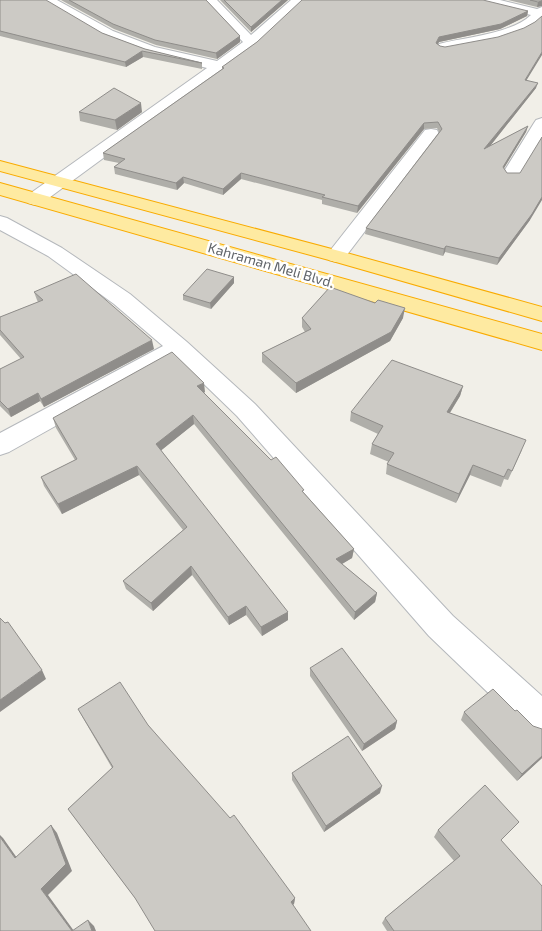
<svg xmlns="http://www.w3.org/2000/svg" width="542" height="931" font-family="'Exo 2',sans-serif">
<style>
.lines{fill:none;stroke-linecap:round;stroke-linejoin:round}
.minor-casing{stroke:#b5b8bc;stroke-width:2}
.trunk-casing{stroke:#f9ab00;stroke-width:2}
.minor{fill:#fff;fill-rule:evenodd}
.trunk{fill:#feeaa1;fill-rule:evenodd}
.wall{fill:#afaea9}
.shaded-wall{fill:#8f8d8a}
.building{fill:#cccac5;stroke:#8f8d8a}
.labels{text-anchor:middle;stroke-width:5;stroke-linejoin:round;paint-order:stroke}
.far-street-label{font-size:14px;fill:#5f6368;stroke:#fff}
</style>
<rect width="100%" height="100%" fill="#f1efe8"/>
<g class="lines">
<defs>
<path id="minor" d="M42 0H57L113 31 155 47 217 61 243 42 204 0H217L251 35 291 0H304L256 46 42 203 35 205 28 203 26 199 28 195 207 68 146 53 103 37Z
M479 0H500L537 9 542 7V18C521 40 473 45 444 51L439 50 437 47 439 44C466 37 511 34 531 15L481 3Z
M542 118V137L521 173 518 177 512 178 506 177 503 173 534 123 536 120Z
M431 129 437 130 439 134 343 260 336 262 329 260 326 256 329 252 425 130Z
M0 216 7 218 62 248 130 294 187 342 255 404 453 616 542 696V738L529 732 429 636 237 416 177 358 9 452 0 455V433L163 346 114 304 48 256 0 230Z"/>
<path id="trunk" d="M0 161 343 252 542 307V321L329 260 0 171Z
M0 183 542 334V350L0 195Z"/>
</defs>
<use href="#minor" class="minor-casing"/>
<use href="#trunk" class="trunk-casing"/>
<use href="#minor" class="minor"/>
<use href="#trunk" class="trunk"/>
</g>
<path class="wall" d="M0 0 102 33 145 49 202 63V69L143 57 126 67 0 36Z
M61 0H206L240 36V42L217 59 156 45 114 29Z
M220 0H288L251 32Z
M508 0H542V6L537 7Z
M528 11 527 16 500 29 439 42 438 44 440 46 527 80 536 88 490 146 528 126 526 132 504 168 530 220 497 265 445 252 443 256 365 234 366 228 439 132 437 128 424 129 357 213 322 204V200L241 179 223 195 184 183 177 190 115 174 114 167 119 163 104 160 103 153 222 69V67L257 42Z
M79 112H142L117 130 80 121Z
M234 277V283L211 309 183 300V295Z
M34 292 154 349 44 407 40 401 11 417 0 406V369L21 359 0 335V317L38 302 37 300Z
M302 318H403L390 341 296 393 262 362V353L305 332 302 327Z
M463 386 460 396 450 413 522 450 508 480 504 479 501 487 470 475 456 503 386 474 387 464 389 462 370 454 372 444 378 434 350 421 351 412Z
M205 392 204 393 304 493 354 549 352 558 342 564 377 593 375 602 354 620 194 424 161 450 288 620 262 636 246 615 229 625 192 575 153 611 126 589 123 581 183 530 139 475 62 514 44 486 41 477 75 460 56 428 53 418Z
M310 668 397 721 395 729 362 751 310 676Z
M78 709 148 725 295 898 294 904 138 902 68 809 112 768 83 718Z
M464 712 542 758 517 781 461 720Z
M292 773 380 793 324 832 292 780Z
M519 822 501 840 542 931H387L382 923 385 918 454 861 434 837 438 830Z"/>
<path class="shaded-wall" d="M282 0H288L251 32V27Z
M542 1V6L537 7 538 2Z
M528 11 527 16 500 29 439 42 435 48 436 43 439 37Z
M240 36V42L217 59 216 53Z
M142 51 143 57 126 67 125 62Z
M542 52V55L523 86 525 80Z
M538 83 536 88 483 155 484 149Z
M141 103 142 112 117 130 115 120Z
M424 123V129L357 213 358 206Z
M528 126 526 132 501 173 503 167Z
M241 173V179L223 195V189Z
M183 177 184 183 177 190 176 183Z
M542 197V200L530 220 497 265 499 258Z
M446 246 445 252 443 256 444 249Z
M234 277V283L211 309 210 303Z
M405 308 403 318 390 341 296 393V383Z
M152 340 154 349 44 407 41 399Z
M204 383 205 392 198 396 197 386Z
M463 386 460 396 444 422 447 412Z
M38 393 40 401 11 417 8 409Z
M193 415 194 424 158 453 156 444Z
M473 465 470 475 456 503 459 494Z
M137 466 139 475 62 514 58 504Z
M354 549 352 558 335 568 336 559Z
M191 566 192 575 153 611 151 603Z
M377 593 375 602 354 620 355 612Z
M246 606V615L229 625 228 617Z
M288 612V620L262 636 261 627Z
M42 670 46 679 0 712V700Z
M397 721 395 729 362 751 364 744Z
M542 756V758L517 781 522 774Z
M382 786 380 793 324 832 326 826Z
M51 825 57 833 72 871 48 895 74 931H72L41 889Z
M0 835 3 838 22 865 15 858 0 837Z
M295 898 294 904 290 908 291 902Z
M88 920 94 926 96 931H92Z"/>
<path class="building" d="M0 0H46L102 33 145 49 202 63 142 51 125 62 0 31Z
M69 0H206L240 36 216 53 155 40 113 24Z
M224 0H282L251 27Z
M302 0H483L528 11 501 24 439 37 436 43 440 46 445 47 498 37 524 28 535 22 542 16V52L525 80 538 83 484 149 528 126 503 167 507 173H520L542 137V197L532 214 499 258 446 246 444 249 366 228 442 129 438 122 424 123 358 206 322 197 325 195 241 173 223 189 183 177 176 183 114 167 125 159 103 153 224 68 222 67 257 42Z
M530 0H542V1L538 2Z
M114 88 141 103 115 120 79 112Z
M207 269 234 277 210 303 183 295Z
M76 274 152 340 41 399 38 393 8 409 0 401V369L24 357 0 330V317L43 300 34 292Z
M330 287 375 303 378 300 405 308 391 332 296 383 262 353 311 329 302 318Z
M172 352 204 383 197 386 271 460 276 457 304 490 302 491 354 549 336 559 377 593 355 612 193 415 156 444 288 612 261 627 246 606 228 617 191 566 151 603 123 581 187 527 137 466 58 504 41 477 77 459 53 418Z
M392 360 463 386 447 412 526 440 512 471 508 469 504 477 473 465 459 494 387 464 394 453 372 444 383 426 351 412Z
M0 618 5 623 8 622 42 670 0 700Z
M342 648 397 721 364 744 310 668Z
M120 682 148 725 230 818 234 815 295 898 291 902 311 931H155L135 898 68 809 113 767 78 709Z
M493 689 515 711 517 710 533 726 542 729V756L522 774 464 712Z
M348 736 382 786 326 826 292 773Z
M485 785 519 822 501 840 542 886V931H394L385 918 460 856 438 830Z
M51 825 66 864 41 889 72 931 88 920 92 931H0V837L15 858Z"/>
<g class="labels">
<g class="far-street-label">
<text transform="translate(271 265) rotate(16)" y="5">Kahraman Meli Blvd.</text>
</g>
</g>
</svg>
